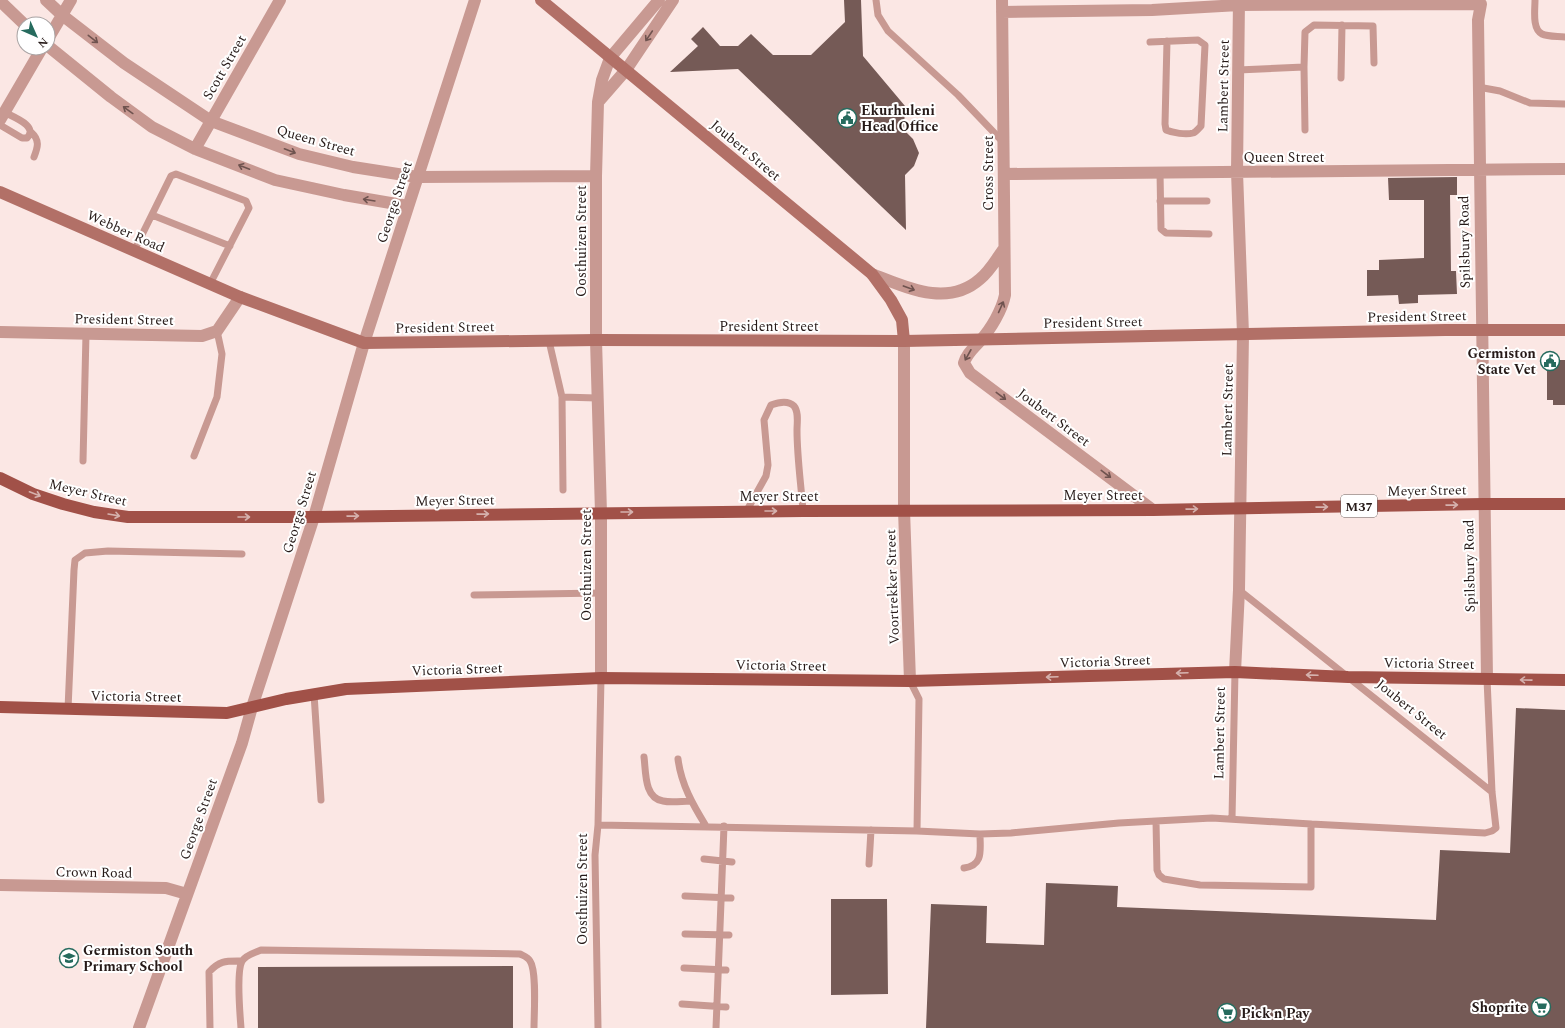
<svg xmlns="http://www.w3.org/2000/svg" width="1565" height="1028" font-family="Spectral,serif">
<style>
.building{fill:#755a56}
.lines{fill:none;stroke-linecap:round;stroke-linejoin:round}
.lane{stroke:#c89992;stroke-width:7}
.street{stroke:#c89992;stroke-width:12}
.secondary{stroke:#b27067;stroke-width:12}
.primary{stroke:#a15148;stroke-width:12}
.oneway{stroke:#6f534f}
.oneway2{stroke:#d5b1ad}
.labels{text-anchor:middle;stroke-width:4;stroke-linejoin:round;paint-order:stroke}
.shield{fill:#fff;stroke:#675f5d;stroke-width:1}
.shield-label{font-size:13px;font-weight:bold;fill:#261a18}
.street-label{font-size:14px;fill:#261a18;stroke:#fff}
.poi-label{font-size:14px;font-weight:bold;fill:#261a18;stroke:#fff;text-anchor:start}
</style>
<rect width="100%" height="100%" fill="#fbe7e4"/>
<path class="building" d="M844 0H861L863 56 905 106 904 130 913 139 919 153 914 166 905 175 906 230 738 69 670 72 698 46 691 39 703 27 720 46H738L751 34 773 55H811L845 22Z
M1457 177V195H1450L1451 271H1456L1457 294 1418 295V303L1399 304 1398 295 1367 296V270H1379V260L1424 258V200H1389L1388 178Z
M1549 360H1565V405H1553V400H1547V362H1549Z
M1516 708 1565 710V1028H926L931 904 987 906 986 943 1044 945 1046 883 1118 886 1117 907 1436 920 1440 850 1510 853Z
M831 899H887L888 994 831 995Z
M513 966V1028H258V967Z"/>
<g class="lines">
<path class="lane" d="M876 0 878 15 888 31 958 95 1003 142
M1535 0C1535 10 1532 29 1542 34 1548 37 1559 36 1565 37
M1150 42 1198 40 1205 45 1201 126C1198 129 1196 132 1193 133 1186 135 1173 133 1166 130L1165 124 1167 41
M1238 70 1304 67
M1341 78 1342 25
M1478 87 1500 91 1530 103 1565 104
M0 125 22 138H27C39 126 13 117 4 112
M1305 130 1304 67 1305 32 1314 25 1373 26 1374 63
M31 132C40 140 38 147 34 157
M1160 172 1161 229 1166 233 1209 234
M1160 201H1207
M152 215 230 246
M134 251 171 176 176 174 246 201 249 208 210 284
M549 341 562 397 563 490
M562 397 597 398
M194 456 217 397 222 354 217 331
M83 461 86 334
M746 512 766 476 768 465 764 420 771 405C779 402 788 400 794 406 799 412 797 423 797 430 797 457 801 484 803 511
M1239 590 1492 792
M474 595 601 593
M910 681 919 699 917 831
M314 694 321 800
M68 709 74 570 75 560 85 553 108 551 242 554
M644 757C646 772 644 798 663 801 672 803 682 801 691 801
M678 759C681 784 693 805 706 826
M1232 819 1235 672
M1311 824 1485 833 1492 831 1496 828 1492 792 1487 679
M598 825 917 831 980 834 1011 833 1119 823 1156 821 1157 870 1159 875 1164 879 1200 885 1311 887V824L1212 818 1156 821
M704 859 732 862
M869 864 871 830
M964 868C984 865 980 850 980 834
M685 896 731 898
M685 934 729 935
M684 968 726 970
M682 1004 726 1007
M210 1028 209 972C220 960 226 961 242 961
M241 1028C240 1014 236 972 242 961 246 955 254 953 261 950L520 954C524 956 528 957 530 961 537 971 534 1014 534 1028
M598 1028 595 855 598 825 601 678
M716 1028 724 826"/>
<path class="street" d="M46 0 62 15 124 63 211 121 299 154 353 167 417 177 596 176
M1002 0 1005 295C1002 310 991 329 980 341 973 349 967 353 964 363L970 373 1153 510
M0 1 24 24
M1002 12 1152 10 1239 5 1481 4 1478 20C1479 239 1482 459 1487 679
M48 39 71 0
M48 46 111 97 152 127 195 149 275 180 344 195 408 206
M599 101 626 70 673 0
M0 120 42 48
M195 149 280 0
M1004 174 1565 169
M872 274C906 287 947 308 980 279 989 272 996 260 1003 250
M0 332 202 336 217 331 240 297
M904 341V510L910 681
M1235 672 1239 590 1243 334 1237 172 1239 0
M601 678V513L596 340V176L598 102 602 80 610 58 659 0
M0 885 166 888 187 894
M139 1028 242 743 252 707 314 517 364 343 475 0"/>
<path class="secondary" d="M541 0 872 274 891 300 902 320 904 341
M0 192 240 297 364 343 596 340 904 341 1445 330H1565"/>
<path class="primary" d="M0 478 33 494 63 504 94 512 128 517H314L803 511 1153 510 1483 504H1565
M0 707 227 713 286 699 346 689 601 678 910 681 1235 672 1348 677 1565 680"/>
</g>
<defs><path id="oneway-shaft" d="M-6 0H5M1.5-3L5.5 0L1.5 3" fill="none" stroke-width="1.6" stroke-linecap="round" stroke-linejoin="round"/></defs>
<g class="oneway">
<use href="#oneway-shaft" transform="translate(649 36) rotate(124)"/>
<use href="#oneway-shaft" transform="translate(93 39) rotate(38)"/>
<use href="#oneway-shaft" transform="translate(128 110) rotate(-144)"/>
<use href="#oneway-shaft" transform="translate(290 151) rotate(21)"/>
<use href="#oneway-shaft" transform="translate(244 167) rotate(-159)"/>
<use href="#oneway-shaft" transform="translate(369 200) rotate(-171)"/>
<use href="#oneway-shaft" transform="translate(909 288) rotate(20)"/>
<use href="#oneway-shaft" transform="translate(1001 307) rotate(-66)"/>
<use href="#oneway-shaft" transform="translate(968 355) rotate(119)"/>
<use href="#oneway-shaft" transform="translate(1001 396) rotate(37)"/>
<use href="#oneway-shaft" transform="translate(1106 474) rotate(37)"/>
</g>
<g class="oneway2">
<use href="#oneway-shaft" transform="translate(35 494) rotate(21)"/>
<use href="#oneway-shaft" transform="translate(1452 505) rotate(-1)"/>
<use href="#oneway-shaft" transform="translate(1322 507) rotate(-1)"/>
<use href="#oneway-shaft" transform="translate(1192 509) rotate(-1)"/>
<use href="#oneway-shaft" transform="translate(771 511)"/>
<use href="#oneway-shaft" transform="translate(627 512)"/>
<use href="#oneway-shaft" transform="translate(483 514) rotate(-1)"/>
<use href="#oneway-shaft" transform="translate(114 515) rotate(10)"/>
<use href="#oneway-shaft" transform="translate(353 516) rotate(-1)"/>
<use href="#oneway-shaft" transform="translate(244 517)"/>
<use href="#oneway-shaft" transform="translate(1182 673) rotate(178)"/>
<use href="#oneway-shaft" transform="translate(1312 675) rotate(-178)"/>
<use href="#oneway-shaft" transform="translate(1052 677) rotate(178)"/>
<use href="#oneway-shaft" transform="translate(1526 680) rotate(-179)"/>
</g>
<defs>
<symbol id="civic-ring" viewBox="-11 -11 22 22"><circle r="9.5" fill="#fff" stroke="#266b5e" stroke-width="1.5"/><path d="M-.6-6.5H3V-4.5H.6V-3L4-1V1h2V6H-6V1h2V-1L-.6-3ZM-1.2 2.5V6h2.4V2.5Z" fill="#266b5e"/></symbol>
<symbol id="school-ring" viewBox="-11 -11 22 22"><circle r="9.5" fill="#fff" stroke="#266b5e" stroke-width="1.5"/><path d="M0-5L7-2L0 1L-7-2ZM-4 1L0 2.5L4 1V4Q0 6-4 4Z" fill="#266b5e"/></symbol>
<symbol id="supermarket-ring" viewBox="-11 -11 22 22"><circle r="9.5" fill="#fff" stroke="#266b5e" stroke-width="1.5"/><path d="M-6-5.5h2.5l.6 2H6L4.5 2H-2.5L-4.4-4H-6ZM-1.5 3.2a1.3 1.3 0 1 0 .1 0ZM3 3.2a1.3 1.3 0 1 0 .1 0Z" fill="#266b5e"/></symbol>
</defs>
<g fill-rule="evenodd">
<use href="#civic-ring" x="836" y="107" width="22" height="22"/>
<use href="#civic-ring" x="1539" y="350" width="22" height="22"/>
<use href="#school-ring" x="58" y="947" width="22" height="22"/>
<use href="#supermarket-ring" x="1530" y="996" width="22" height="22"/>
<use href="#supermarket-ring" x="1216" y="1002" width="22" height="22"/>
</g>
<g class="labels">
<rect class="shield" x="1341" y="495" width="36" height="22" rx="3"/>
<g class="shield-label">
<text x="1359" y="511">M37</text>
</g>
<g class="street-label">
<text transform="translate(224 67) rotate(-60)" y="5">Scott Street</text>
<text transform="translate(1223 86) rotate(-89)" y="5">Lambert Street</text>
<text transform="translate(316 140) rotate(16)" y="5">Queen Street</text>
<text transform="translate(746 150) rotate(40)" y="5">Joubert Street</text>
<text x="1284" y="162">Queen Street</text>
<text transform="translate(988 173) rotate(-90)" y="5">Cross Street</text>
<text transform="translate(394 202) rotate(-72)" y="5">George Street</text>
<text transform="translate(126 231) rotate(24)" y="5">Webber Road</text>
<text transform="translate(581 241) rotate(-90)" y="5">Oosthuizen Street</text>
<text transform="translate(1464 242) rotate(-91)" y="5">Spilsbury Road</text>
<text transform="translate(1417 316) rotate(-1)" y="5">President Street</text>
<text transform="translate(124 319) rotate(1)" y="5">President Street</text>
<text transform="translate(1093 322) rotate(-1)" y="5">President Street</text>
<text x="769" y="331">President Street</text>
<text transform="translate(445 327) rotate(-1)" y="5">President Street</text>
<text transform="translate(1227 410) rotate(-89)" y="5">Lambert Street</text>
<text transform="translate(1054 417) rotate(37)" y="5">Joubert Street</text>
<text transform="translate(1427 490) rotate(-1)" y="5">Meyer Street</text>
<text transform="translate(88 492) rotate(13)" y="5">Meyer Street</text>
<text x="1103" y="500">Meyer Street</text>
<text x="779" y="501">Meyer Street</text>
<text transform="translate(455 500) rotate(-1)" y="5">Meyer Street</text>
<text transform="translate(299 512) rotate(-73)" y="5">George Street</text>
<text transform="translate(586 565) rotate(-90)" y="5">Oosthuizen Street</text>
<text transform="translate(1469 566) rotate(-91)" y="5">Spilsbury Road</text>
<text transform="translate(892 587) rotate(-92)" y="5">Voortrekker Street</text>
<text transform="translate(1105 661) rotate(-2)" y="5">Victoria Street</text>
<text transform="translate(1429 663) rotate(1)" y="5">Victoria Street</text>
<text transform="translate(781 665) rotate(1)" y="5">Victoria Street</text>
<text transform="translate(457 669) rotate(-2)" y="5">Victoria Street</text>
<text transform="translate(136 696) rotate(1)" y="5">Victoria Street</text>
<text transform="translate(1412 709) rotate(39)" y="5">Joubert Street</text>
<text transform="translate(1219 733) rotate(-89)" y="5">Lambert Street</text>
<text transform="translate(198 819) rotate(-70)" y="5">George Street</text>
<text transform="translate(94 872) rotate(1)" y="5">Crown Road</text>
<text transform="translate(582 889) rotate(-90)" y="5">Oosthuizen Street</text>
</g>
<g class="poi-label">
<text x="861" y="115">Ekurhuleni<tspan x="861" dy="16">Head Office</tspan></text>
<text x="1536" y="358" text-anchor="end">Germiston<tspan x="1536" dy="16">State Vet</tspan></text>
<text x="83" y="955">Germiston South<tspan x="83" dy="16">Primary School</tspan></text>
<text x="1527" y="1012" text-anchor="end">Shoprite</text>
<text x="1241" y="1018">Pick n Pay</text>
</g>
</g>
<g transform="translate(36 36) rotate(135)"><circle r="19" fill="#ffffff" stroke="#a8a3a3"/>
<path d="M0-3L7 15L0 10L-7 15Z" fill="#266b5e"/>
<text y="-6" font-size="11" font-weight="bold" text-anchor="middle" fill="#261a18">N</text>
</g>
</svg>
